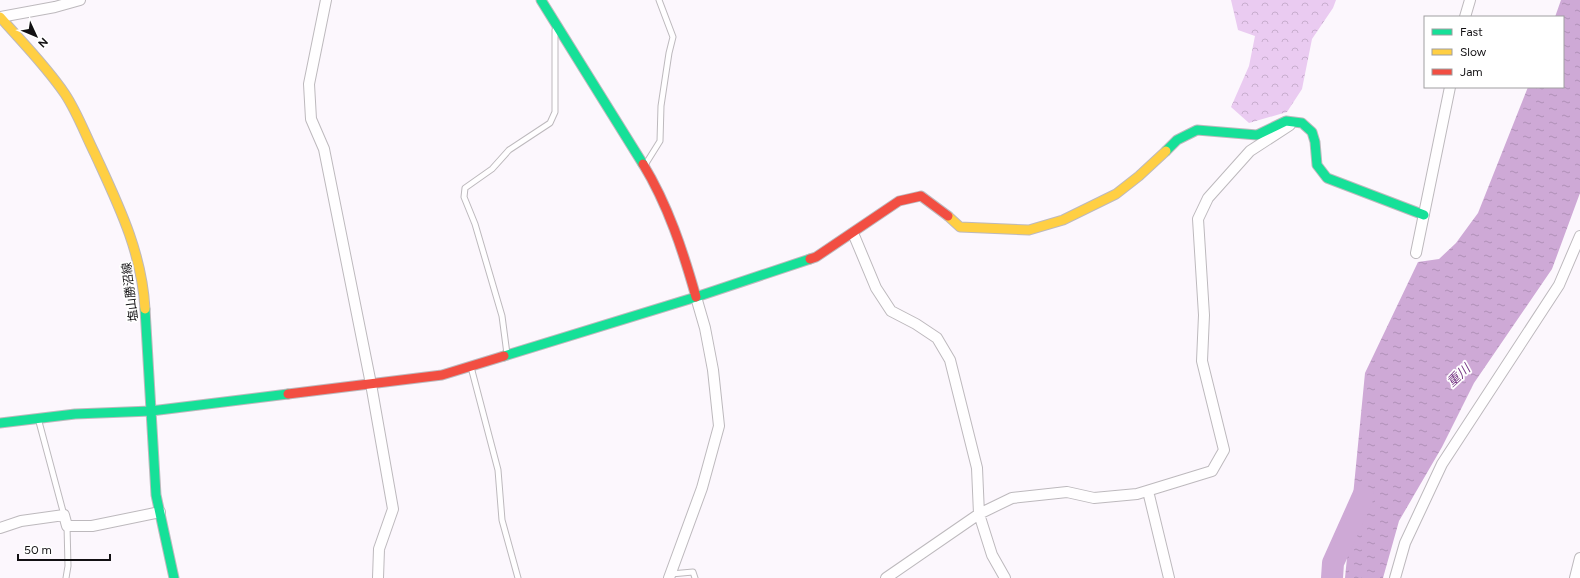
<svg xmlns="http://www.w3.org/2000/svg" width="1580" height="578" font-family="Figtree,'Noto Sans JP',sans-serif">
<style>
.forest{fill:url(#forest-crowns)}
.water{fill:url(#water-ripples)}
.lines{fill:none;stroke-linecap:round;stroke-linejoin:round}
.river{stroke:#cea9d6;stroke-width:22}
.lane-casing{stroke:#bdb9bd;stroke-width:7}
.street-casing{stroke:#bdb9bd;stroke-width:12}
.fast-casing{stroke:#bdb9bd;stroke-width:11}
.slow-casing{stroke:#bdb9bd;stroke-width:11}
.jam-casing{stroke:#bdb9bd;stroke-width:11}
.lane{stroke:#fffeff;stroke-width:5}
.street{stroke:#fffeff;stroke-width:10}
.fast{stroke:#16e098;stroke-width:9}
.slow{stroke:#ffcf43;stroke-width:9}
.jam{stroke:#f24e42;stroke-width:9}
.labels{text-anchor:middle;stroke-width:3.5;stroke-linejoin:round;paint-order:stroke}
.street-label{font-size:12px;fill:#121013;stroke:#fff}
.water-label{font-size:13px;font-style:italic;fill:#783986;stroke:#fff}
</style>
<defs>
<pattern id="forest-crowns" width="20" height="18" patternUnits="userSpaceOnUse"><rect width="20" height="18" fill="#eacbf1"/><path d="M2 6a3 3 0 1 1 6 0M12 15a3 3 0 1 1 6 0" fill="none" stroke="#c8adce"/></pattern>
<pattern id="water-ripples" width="26" height="14" patternUnits="userSpaceOnUse"><rect width="26" height="14" fill="#cea9d6"/><path d="M2 4q2-2 4 0t4 0M15 11q2-2 4 0t4 0" fill="none" stroke="#b090b7"/></pattern>
</defs>
<rect width="100%" height="100%" fill="#fcf7fd"/>
<path class="forest" d="M1231 0H1336L1333 8 1312 39 1302 89 1287 112 1249 123 1231 107 1249 66 1255 36 1238 30Z"/>
<path class="water" d="M1561 0H1580V193L1552 269 1474 383 1442 447 1399 521 1383 578H1345L1365 373 1418 262 1439 259 1456 243 1478 213 1528 87H1563V17H1555Z"/>
<g class="lines">
<path class="river" d="M1332 578 1333 563 1363 496"/>
<defs>
<path id="lane" d="M645 165 660 141 661 106 669 53 673 37 659 0
M507 354 502 316 475 224 464 197 465 188 492 169 509 150 550 123 555 112V30
M471 367 498 470 502 520 518 578
M38 418 64 515
M671 574 693 572 695 578
M66 578 68 566 67 526"/>
<path id="street" d="M326 0 309 84 311 119 324 149 371 384 393 509 379 549 378 578
M0 17 55 7 80 0
M1465 17 1470 0
M853 233 876 288 891 311 916 324 937 338 950 360 977 468 979 514 992 555 1005 578
M1416 253 1450 87
M1148 491 1169 578
M0 528 21 521 64 515 67 526H92L160 512
M669 578 702 488 719 426 713 370 705 328 696 297
M886 578 979 514 1012 498 1067 492 1094 498 1137 494 1212 471 1224 450 1202 361 1204 315 1198 219 1208 198 1250 151 1290 125
M1395 578 1405 543 1442 464 1559 285 1580 236
M1575 578 1580 558"/>
<path id="fast" d="M541 0 643 164
M1166 151 1177 140 1197 130 1257 135 1286 121 1302 123 1312 132 1315 142 1317 165 1327 178 1424 215
M145 309 156 495 174 578
M504 356 696 297 810 259
M0 423 75 414 151 411 288 394"/>
<path id="slow" d="M0 17C22 42 46 66 65 94 77 112 85 134 95 154 118 204 142 252 145 309
M948 216 960 227 1029 230 1063 220 1116 194 1139 176 1166 151"/>
<path id="jam" d="M643 164C668 205 683 251 696 297
M810 259 816 257 899 201 921 196 948 216
M288 394 442 375 504 356"/>
</defs>
<use href="#lane" class="lane-casing"/>
<use href="#street" class="street-casing"/>
<use href="#fast" class="fast-casing"/>
<use href="#slow" class="slow-casing"/>
<use href="#jam" class="jam-casing"/>
<use href="#lane" class="lane"/>
<use href="#street" class="street"/>
<use href="#fast" class="fast"/>
<use href="#slow" class="slow"/>
<use href="#jam" class="jam"/>
</g>
<g class="labels">
<g class="street-label">
<text transform="translate(130 292) rotate(-97)" y="4">塩山勝沼線</text>
</g>
<g class="water-label">
<text transform="translate(1458 375) rotate(-43)" y="5">重川</text>
</g>
</g>
<rect x="1424" y="16" width="140" height="72" fill="#ffffff" stroke="#a09fa1"/>
<rect x="1432" y="29" width="20" height="6" fill="#16e098" stroke="#a09fa1"/>
<text x="1460" y="36" font-size="12" fill="#121013">Fast</text>
<rect x="1432" y="49" width="20" height="6" fill="#ffcf43" stroke="#a09fa1"/>
<text x="1460" y="56" font-size="12" fill="#121013">Slow</text>
<rect x="1432" y="69" width="20" height="6" fill="#f24e42" stroke="#a09fa1"/>
<text x="1460" y="76" font-size="12" fill="#121013">Jam</text>
<g transform="translate(36 36) rotate(134)" stroke="#ffffff" stroke-width="3" paint-order="stroke">
<path d="M0-3L7 15L0 10L-7 15Z" fill="#121013"/>
<text y="-6" font-size="11" font-weight="bold" text-anchor="middle" fill="#121013">N</text>
</g>
<path d="M18 554v6h92v-6" fill="none" stroke="#121013" stroke-width="2"/>
<text x="24" y="554" font-size="12" fill="#121013" stroke="#ffffff" stroke-width="3" paint-order="stroke">50 m</text>
</svg>
